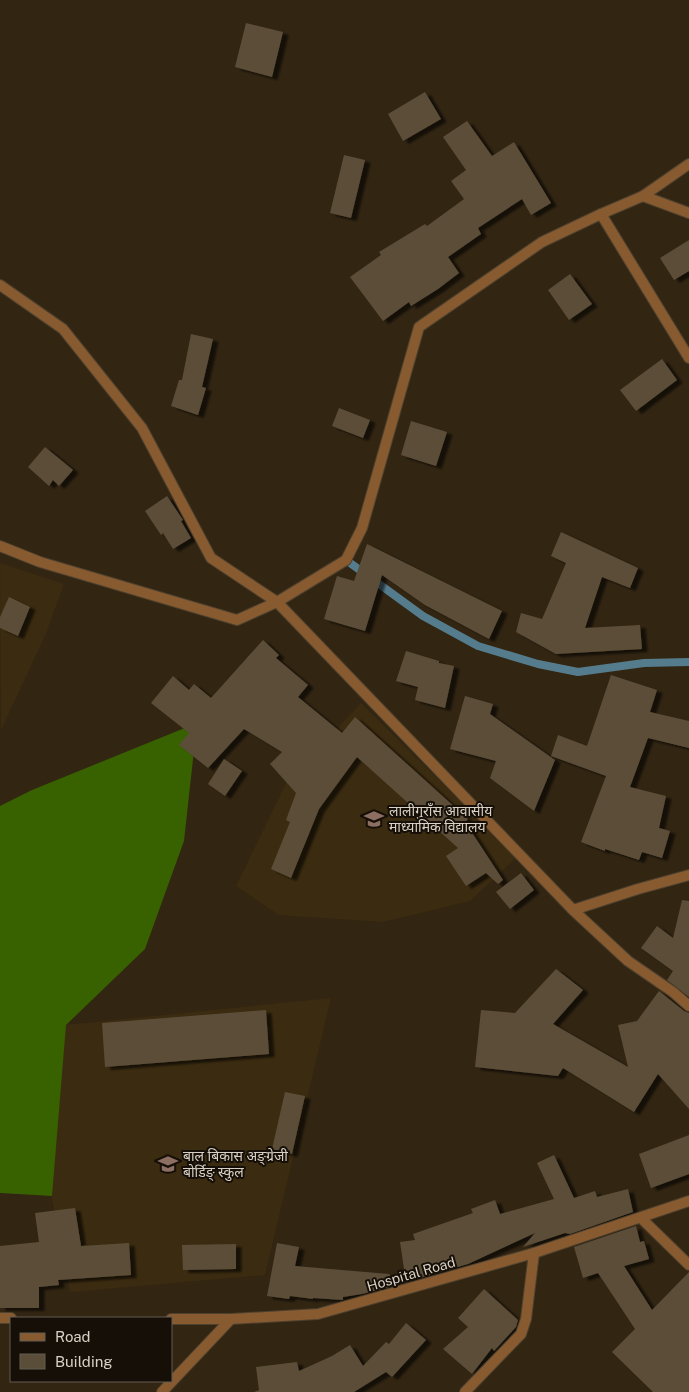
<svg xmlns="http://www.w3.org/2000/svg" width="689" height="1392" font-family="'Public Sans','Noto Sans Devanagari',sans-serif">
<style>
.built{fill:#3b2b10}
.forest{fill:#386100}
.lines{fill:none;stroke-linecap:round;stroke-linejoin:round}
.stream{stroke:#557c8c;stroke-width:8}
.building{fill:#5b4e39;filter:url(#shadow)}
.service-casing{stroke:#4d412f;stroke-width:12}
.minor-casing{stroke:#4d412f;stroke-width:12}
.tertiary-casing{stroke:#4d412f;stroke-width:12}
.service{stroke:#875a30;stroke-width:10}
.minor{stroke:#875a30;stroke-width:10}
.tertiary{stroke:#875a30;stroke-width:10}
.labels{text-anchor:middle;stroke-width:4;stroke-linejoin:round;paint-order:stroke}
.poi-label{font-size:14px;fill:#d9d1c6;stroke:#150f07;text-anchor:start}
.street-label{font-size:14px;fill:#d9d1c6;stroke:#150f07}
</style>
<defs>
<filter id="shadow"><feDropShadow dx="5.5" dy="3" stdDeviation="1" flood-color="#0009"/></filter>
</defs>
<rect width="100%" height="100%" fill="#322512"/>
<path class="built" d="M0 563 64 584 45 636 1 730Z
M361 703 517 857 470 901 383 922 279 915 236 886 287 781Z
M331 998 265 1275 70 1292 39 1131 66 1025Z"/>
<path class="forest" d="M197 723 184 841 145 949 66 1025 52 1196 0 1193V806L32 790Z"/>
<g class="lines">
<path class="stream" d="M346 560 423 616 478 646 538 664 578 672 644 663 689 662"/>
</g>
<path class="building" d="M246 23 283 32 272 77 235 67Z
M425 92 441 119 403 141 388 114Z
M467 121 492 156 514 142 551 203 531 215 522 199 478 228 481 234 448 257 459 273 438 289 411 306 409 302 383 321 350 277 381 255 379 252 425 224 427 226 464 199 451 181 466 170 443 137Z
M344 155 365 160 351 218 330 213Z
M689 240V271L674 280 660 258Z
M570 274 592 304 569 320 548 290Z
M191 334 213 339 202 387 206 388 198 415 171 406 179 380H182Z
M662 359 677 380 636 411 620 390Z
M339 408 370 420 363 438 332 426Z
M411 421 447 432 436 466 401 455Z
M45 447 73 470 59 486 53 480 49 486 28 467Z
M167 496 183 520 181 521 191 538 173 549 163 533 161 535 145 511Z
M561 532 638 568 630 588 602 577 585 628 640 625 642 649 556 654 516 632 521 613 542 619 566 563 551 556Z
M367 544 502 611 489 639 425 605 382 575 365 631 324 619 337 576 354 581Z
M9 597 30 607 18 636 0 628V617Z
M263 640 279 655 276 658 308 685 298 697 342 733 355 717 468 819 465 822 503 880 498 884 486 873 466 886 446 856 458 848 357 757 319 809 291 878 271 869 290 822 286 820 296 793 270 764 282 752 244 729 208 768 179 745 189 733 151 703 173 676 189 690 194 684 211 698Z
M406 651 439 661V663L454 666 445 708 415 700 418 687 396 681Z
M611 675 657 690 650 712 689 721V748L648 738 630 787 666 796 659 828 670 831 662 858 642 852 639 860 605 849V851L581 842 606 776 551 756 558 735 587 746Z
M465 696 493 704 490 714 555 760 534 811 490 778 496 761 450 749Z
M224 759 242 771 225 796 208 784Z
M521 873 534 890 510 909 496 892Z
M682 900 689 901V997L667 980 673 971 641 948 657 926 673 938Z
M556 969 583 990 553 1024 628 1067 618 1025 637 1021 659 991 684 1011 689 1013V1109L658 1074 634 1112 563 1068 558 1076 475 1067 481 1010 515 1013Z
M266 1010 269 1054 105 1067 102 1023Z
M285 1092 305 1096 292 1154 272 1149Z
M689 1135V1174L651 1188 639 1154Z
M554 1155 574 1198 595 1191 597 1197 628 1189 633 1212 570 1234 565 1233 523 1247 535 1233 468 1264 406 1282 400 1242 415 1240 413 1234 473 1213 471 1209 495 1200 500 1214 554 1199 537 1163Z
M75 1208 81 1246 129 1243 131 1275 58 1280 59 1285 39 1287V1308H0V1246L39 1242 35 1213Z
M636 1226 640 1242 644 1241 649 1259 624 1266 652 1310 689 1272V1392H653L612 1352 635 1329 598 1273 583 1278 574 1247Z
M277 1243 299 1247 295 1266 389 1274 397 1285 362 1294 343 1297V1300L313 1298V1299L290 1296 289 1299 267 1296Z
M236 1244V1269L183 1270 182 1245Z
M484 1289 518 1320 516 1327 494 1351 492 1348 472 1374 443 1349 468 1327 458 1318Z
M406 1323 426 1340 392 1377 386 1372 354 1392H254L259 1390 256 1367 297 1362 299 1371 332 1356 350 1345 363 1366 386 1342 389 1344Z"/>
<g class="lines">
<defs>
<path id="service" d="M643 196 689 213
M601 214 689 358
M0 285 63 329 142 428 211 558 277 602 573 910 628 961 673 992 689 1006
M573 910 638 889 689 875"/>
<path id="minor" d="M0 546 40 562 237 620 277 602 346 560 362 528 419 327 542 242 601 214 643 196 689 164
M641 1218 689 1265
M0 1318H11
M171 1319H231
M465 1392 521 1334 526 1319 534 1253"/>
<path id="tertiary" d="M162 1392 231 1319 318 1314 534 1253 689 1201"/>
</defs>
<use href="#service" class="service-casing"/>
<use href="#minor" class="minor-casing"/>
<use href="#tertiary" class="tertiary-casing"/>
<use href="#service" class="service"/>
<use href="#minor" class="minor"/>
<use href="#tertiary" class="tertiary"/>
</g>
<defs>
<symbol id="school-bare" viewBox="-9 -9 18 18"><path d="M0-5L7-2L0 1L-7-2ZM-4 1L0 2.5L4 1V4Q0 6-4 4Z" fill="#8d6e63" stroke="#150f07" stroke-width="2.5" paint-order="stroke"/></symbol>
</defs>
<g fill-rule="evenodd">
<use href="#school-bare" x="360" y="805" width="28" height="28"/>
<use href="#school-bare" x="154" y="1150" width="28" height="28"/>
</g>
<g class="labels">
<g class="poi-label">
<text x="389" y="816">लालीगुराँस आवासीय<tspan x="389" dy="16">माध्यामिक विद्यालय</tspan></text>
<text x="183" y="1161">बाल बिकास अङ्ग्रेजी<tspan x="183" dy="16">बोर्डिङ् स्कुल</tspan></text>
</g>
<g class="street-label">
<text transform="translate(411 1274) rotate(-16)" y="5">Hospital Road</text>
</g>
</g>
<rect x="10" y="1317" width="162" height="65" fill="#150f07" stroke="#635d53"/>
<rect x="20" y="1333" width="25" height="8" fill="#875a30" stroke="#635d53"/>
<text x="55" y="1342" font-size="15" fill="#d9d1c6">Road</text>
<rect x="20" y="1354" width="25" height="15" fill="#5b4e39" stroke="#635d53"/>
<text x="55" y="1367" font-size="15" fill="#d9d1c6">Building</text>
</svg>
